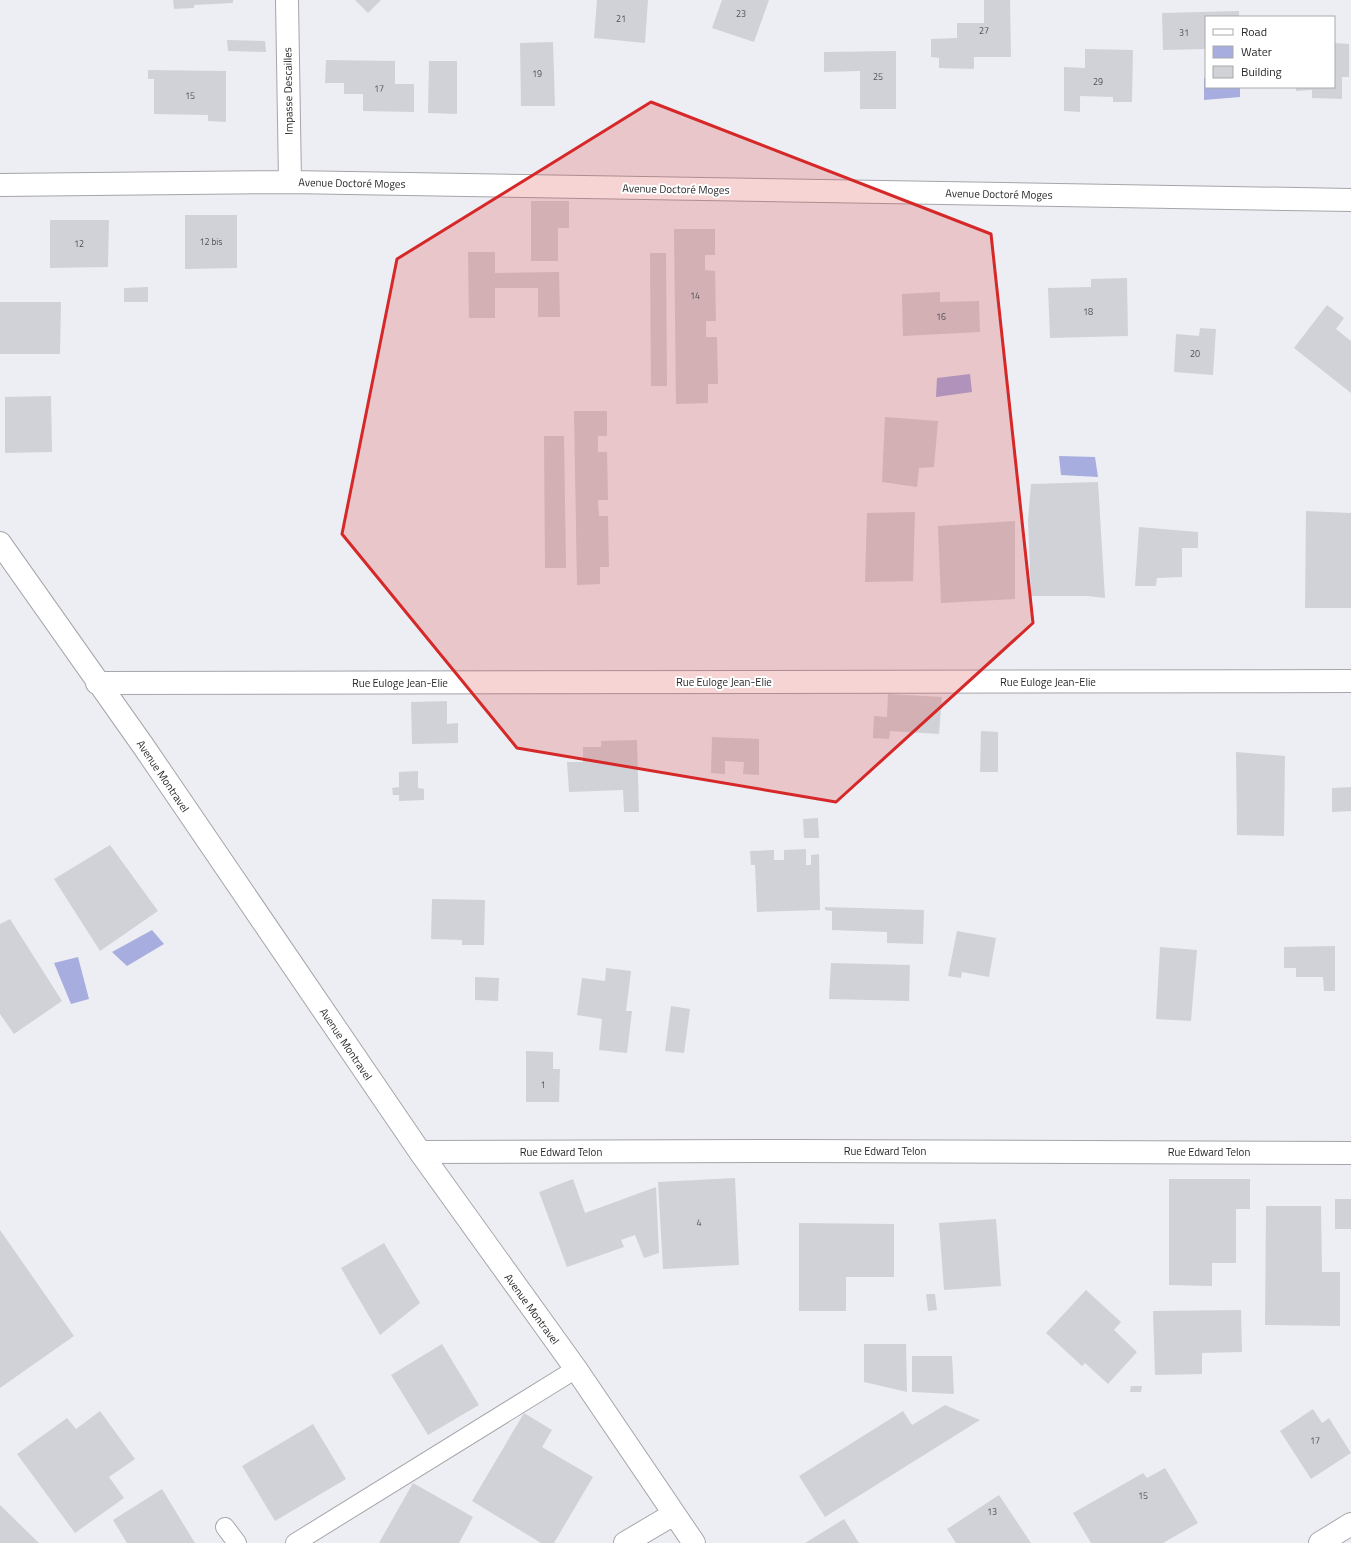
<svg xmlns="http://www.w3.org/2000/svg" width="1351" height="1543" font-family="'Titillium Web',sans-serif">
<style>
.water{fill:#a7addf}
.building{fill:#d1d2d7}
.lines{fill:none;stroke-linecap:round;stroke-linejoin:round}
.service-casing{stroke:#a5a5aa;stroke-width:20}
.minor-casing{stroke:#a5a5aa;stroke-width:24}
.service{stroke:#fff;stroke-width:18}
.minor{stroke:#fff;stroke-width:22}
.marked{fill:#d62828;fill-opacity:0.2;stroke:#d62828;stroke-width:3;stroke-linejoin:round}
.labels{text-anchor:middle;stroke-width:4;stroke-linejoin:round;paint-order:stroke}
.number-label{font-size:9px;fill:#535356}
.street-label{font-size:11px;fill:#29292b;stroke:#fff}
</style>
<rect width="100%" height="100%" fill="#edeef3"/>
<path class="water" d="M1204 78H1206V87H1240V97L1204 100Z
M970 374 972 392 936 397 937 378Z
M1059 456 1095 457 1098 477 1061 475Z
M152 930 164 944 127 966 112 952Z
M78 957 89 999 71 1004 54 963Z"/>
<path class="building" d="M173 0H233V3L194 5V8L174 9Z
M355 0H381L368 13Z
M597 0H648L645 43 594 38Z
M722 0H769L754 42 712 28Z
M984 0H1010L1011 57H974V69L939 68V58L931 57V39L957 38V23H984Z
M1239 11V17H1206V49L1163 50 1162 13Z
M227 40 265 41 266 52 228 51Z
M553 42 555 106H521L520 43Z
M1334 43 1349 44V77H1342V99L1312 98V90L1296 91V87H1334Z
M1085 49 1133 50 1132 102H1113V97L1080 96V112L1064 111V67L1085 68Z
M896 51V109H860V71L824 72V52Z
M326 60 395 61V84H414V112L363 111V94H344V83H325Z
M429 61H457V114L428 113Z
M148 70 226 71V122L208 121V115L154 114V79H148Z
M531 201H569V228H558V261H531Z
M185 215H237V268L185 269Z
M50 220H109L108 267 50 268Z
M674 229H715V255H705V270L715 271 716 321H706V337H717L718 384H708V403L676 404Z
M468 252H495V273L559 272 560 317H538V288H495V318H469Z
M650 253H666L667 386H651Z
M1127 278 1128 336 1050 338 1048 288 1091 287V279Z
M148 287V302H124V288Z
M940 292V302L979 301 980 332 903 336 902 294Z
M0 302H61L60 354H0Z
M1327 305 1344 318 1336 329 1351 341V393L1294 348Z
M1200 328 1216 329 1213 375 1174 372 1176 334 1199 336Z
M51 396 52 452 5 453V397Z
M574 411H607V436H598V452H607L608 500H598L599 516H608L609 567H600V584L577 585Z
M885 417 938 421 934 467 919 468 917 487 882 482Z
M544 436H564L566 568H545Z
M1098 482 1105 598 1087 596H1031L1028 520 1031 484Z
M1306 511 1351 513V608H1305Z
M915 512 913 581 865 582 867 513Z
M1015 521V599L941 603 938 526Z
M1139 527 1198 532V548H1182V577L1157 578 1156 586H1135Z
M888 694 942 697 939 734 890 731 889 739 873 738 874 716 887 717Z
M447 701V724L458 723V743L412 744 411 702Z
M981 731 998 732V772H980Z
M712 737 759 739V775L743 774 744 762 725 761V774L711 773Z
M637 740 639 812H624L623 790 569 792 567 762H583V747H601V741Z
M1236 752 1285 756 1284 836 1237 835Z
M418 771V788L424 789V800L399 801V795H393L392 788 399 787V772Z
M1351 787V811L1332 812V788Z
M818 818 819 838H804L803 819Z
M110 845 158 911 100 951 54 879Z
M806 849V865H811V855L819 854 820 910 757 912 755 865H751L750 851 774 850V860H784V850Z
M432 899 485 900 484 945H462V940L431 939Z
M825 907 924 910 923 944 887 943V932L832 930V911L825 910Z
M10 919 62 1001 14 1034 0 1014V924Z
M957 931 996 938 989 977 962 972 961 978 948 976Z
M1335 946V991H1324L1323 977H1296V968H1284V947Z
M1160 947 1197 950 1191 1021 1156 1019Z
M831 963 910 965 909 1001 829 999Z
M606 968 631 971 626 1011H632L627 1053 599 1050 602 1019 577 1015 582 978 605 981Z
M475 977 499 978 498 1001 475 1000Z
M671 1006 690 1009 684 1053 665 1051Z
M526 1051 553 1052V1069H560L559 1102H526Z
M735 1178 739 1265 663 1269 658 1182Z
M573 1179 585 1213 656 1187 659 1253 644 1258 635 1235 621 1240 624 1247 567 1267 539 1192Z
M1169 1179H1250V1209H1236V1263H1212V1286L1169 1285Z
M1335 1199H1351V1229H1335Z
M1266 1206H1321L1322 1272H1340V1326L1265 1325Z
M996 1219 1001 1286 944 1290 939 1223Z
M799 1223 894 1224V1277H846V1311H799Z
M0 1230 74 1336 0 1388Z
M384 1243 420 1303 380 1335 341 1268Z
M1086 1290 1121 1322 1114 1330 1137 1352 1108 1384 1085 1363 1082 1366 1046 1333Z
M926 1294H935L937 1310 928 1311Z
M1241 1310 1242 1352 1202 1353V1374L1155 1375 1153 1311Z
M442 1344 479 1405 428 1435 391 1375Z
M864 1344H906L907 1392 864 1382Z
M912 1356H952L954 1394 912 1392Z
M1131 1386H1142L1141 1392H1130Z
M945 1405 980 1420 825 1517 799 1476 903 1411 912 1425Z
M1313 1409 1322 1423 1329 1418 1351 1453 1311 1479 1280 1431Z
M100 1411 135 1459 109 1477 124 1498 75 1533 17 1454 67 1418 76 1429Z
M524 1413 552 1430 542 1447 593 1477 554 1543H541L472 1501Z
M313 1424 346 1479 275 1521 242 1466Z
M1165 1468 1198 1523 1163 1543H1091L1073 1513 1143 1473 1147 1478Z
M413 1483 473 1517 459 1543H379Z
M162 1489 195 1543H127L113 1520Z
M999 1495 1031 1543H956L947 1529Z
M0 1505 39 1543H0Z
M844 1519 859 1543H805Z"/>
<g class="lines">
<defs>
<path id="service" d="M225 1527 237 1543
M295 1543 576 1369"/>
<path id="minor" d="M287 0 290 182
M0 185 290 182 1351 200
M0 543 144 747 420 1152 576 1369 694 1543
M97 683 1351 681
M420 1152 794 1151 1351 1153
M625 1543 674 1514
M1320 1543 1351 1524"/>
</defs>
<use href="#service" class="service-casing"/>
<use href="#minor" class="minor-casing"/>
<use href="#service" class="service"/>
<use href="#minor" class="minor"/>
</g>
<path class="marked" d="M651 102 991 234 1033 623 836 802 517 748 342 534 397 259Z"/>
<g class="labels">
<g class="number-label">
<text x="741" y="17">23</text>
<text x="621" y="22">21</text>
<text x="984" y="34">27</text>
<text x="1184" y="36">31</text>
<text x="537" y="77">19</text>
<text x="878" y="80">25</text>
<text x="1098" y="85">29</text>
<text x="379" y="92">17</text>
<text x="190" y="99">15</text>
<text x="211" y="245">12 bis</text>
<text x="79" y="247">12</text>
<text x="695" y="299">14</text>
<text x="1088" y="315">18</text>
<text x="941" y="320">16</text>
<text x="1195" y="357">20</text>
<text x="543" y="1088">1</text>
<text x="699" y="1226">4</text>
<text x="1315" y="1444">17</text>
<text x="1143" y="1499">15</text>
<text x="992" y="1515">13</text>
</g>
<g class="street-label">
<text transform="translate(288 91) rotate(-91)" y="4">Impasse Descailles</text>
<text transform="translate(352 183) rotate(1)" y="4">Avenue Doctoré Moges</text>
<text transform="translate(676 189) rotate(1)" y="4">Avenue Doctoré Moges</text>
<text transform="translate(999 194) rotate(1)" y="4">Avenue Doctoré Moges</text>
<text x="724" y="686">Rue Euloge Jean-Elie</text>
<text x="1048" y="686">Rue Euloge Jean-Elie</text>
<text x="400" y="687">Rue Euloge Jean-Elie</text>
<text transform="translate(163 776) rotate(56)" y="4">Avenue Montravel</text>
<text transform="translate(346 1044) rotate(56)" y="4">Avenue Montravel</text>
<text x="885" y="1155">Rue Edward Telon</text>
<text x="561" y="1156">Rue Edward Telon</text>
<text x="1209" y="1156">Rue Edward Telon</text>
<text transform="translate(532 1309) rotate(54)" y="4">Avenue Montravel</text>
</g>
</g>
<rect x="1205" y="16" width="130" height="72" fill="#ffffff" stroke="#a9a9aa"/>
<rect x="1213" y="29" width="20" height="6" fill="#ffffff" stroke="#a9a9aa"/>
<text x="1241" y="36" font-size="12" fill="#29292b">Road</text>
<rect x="1213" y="46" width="20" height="12" fill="#a7addf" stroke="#a9a9aa"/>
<text x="1241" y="56" font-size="12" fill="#29292b">Water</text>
<rect x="1213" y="66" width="20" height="12" fill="#d1d2d7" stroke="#a9a9aa"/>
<text x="1241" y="76" font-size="12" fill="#29292b">Building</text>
</svg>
